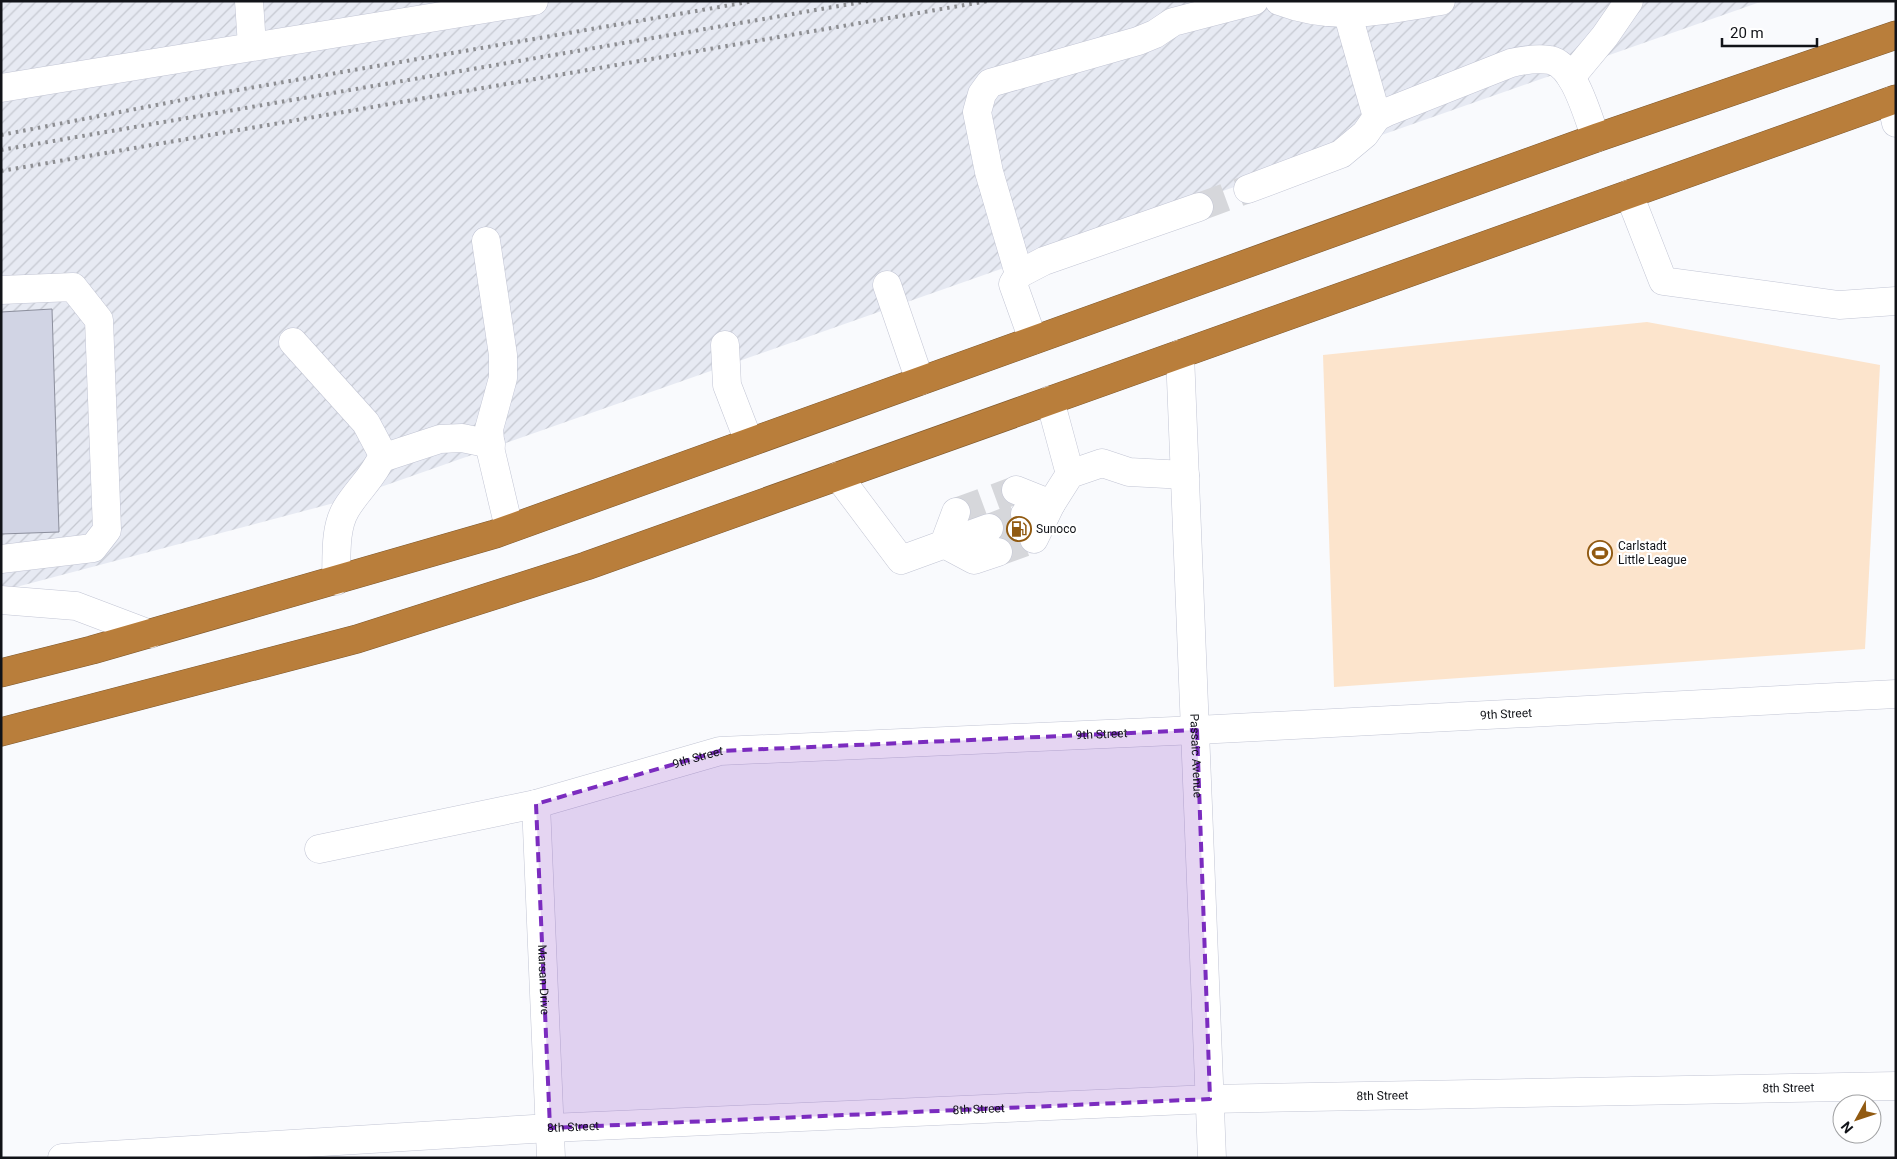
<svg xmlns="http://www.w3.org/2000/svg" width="1897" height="1159" font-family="Roboto,sans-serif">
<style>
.industrial{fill:url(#industrial-furrows)}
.pitch{fill:#fce4cc}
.building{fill:#d1d4e4;stroke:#8c8f9d}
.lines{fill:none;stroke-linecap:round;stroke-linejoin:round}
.minor-tunnel{stroke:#d6d7db;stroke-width:28;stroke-dasharray:28 14;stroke-linecap:butt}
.minor-casing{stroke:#c2c5d4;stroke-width:29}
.highway-casing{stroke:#7e592f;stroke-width:29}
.minor{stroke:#fff;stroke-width:28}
.highway{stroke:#b97e3b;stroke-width:28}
.rail{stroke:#8d8e92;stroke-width:4;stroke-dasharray:2.5 5;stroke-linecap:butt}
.marked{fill:#7b2cbf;fill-opacity:0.2;stroke:#7b2cbf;stroke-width:4;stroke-dasharray:10 6;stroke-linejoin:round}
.labels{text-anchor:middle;stroke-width:4.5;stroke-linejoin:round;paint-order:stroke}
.poi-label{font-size:12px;fill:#111318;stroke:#fff;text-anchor:start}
.street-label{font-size:12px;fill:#111318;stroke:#fff}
</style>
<defs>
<pattern id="industrial-furrows" width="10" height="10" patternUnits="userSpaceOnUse" patternTransform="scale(1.25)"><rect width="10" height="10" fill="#e7eaf3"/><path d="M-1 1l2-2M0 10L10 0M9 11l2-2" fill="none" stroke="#c5c8d0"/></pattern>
</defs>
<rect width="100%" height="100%" fill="#f9fafd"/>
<path class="industrial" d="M1 1H1763L338 502 1 591Z"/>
<path class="pitch" d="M1647 322 1880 365 1865 649 1334 687 1323 355Z"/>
<path class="building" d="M52 309 59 532 1 534V312Z"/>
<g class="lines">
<path class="minor-tunnel" d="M1199 207 1248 189
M956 512 1016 490
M989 528 1025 514
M998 552 1034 539"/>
<defs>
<g id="minor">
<path d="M249 1 252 46"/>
<path d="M1279 1C1337 23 1383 10 1441 1"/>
<path d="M1348 15 1377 117"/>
<path d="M1571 77 1605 36 1629 1"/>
<path d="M1 88 534 1"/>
<path d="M1891 101 1896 123"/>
<path d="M1248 189 1341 154 1365 134 1377 117 1387 112 1511 63C1524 60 1537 58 1550 60 1575 65 1587 116 1596 138"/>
<path d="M1629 194 1663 281 1839 305 1896 301"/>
<path d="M486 241 503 355V378L489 429 491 452 509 528"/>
<path d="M1019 274 989 172 977 112 982 94 990 83 1138 41 1155 34 1173 22 1254 1"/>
<path d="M887 285 920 381"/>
<path d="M1 290 73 287 99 320 107 530 93 548 1 559"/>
<path d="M1033 340 1013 284 1019 274 1044 261 1199 207"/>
<path d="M293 342 366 423 383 455C373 478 358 489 346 509 334 529 337 558 336 581"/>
<path d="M725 345 727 385 749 442"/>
<path id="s1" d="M1180 354 1212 1158"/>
<path d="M1050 400 1070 474"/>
<path d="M382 458 440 439 462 438 491 444"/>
<path d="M838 476 901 560 989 528"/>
<path d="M1016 490 1051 504 1034 539"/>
<path d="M956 512 944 544 974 560 998 552"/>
<path d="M1025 514 1051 504 1070 474 1102 463 1129 472 1185 475"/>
<path d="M1 600 76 606 150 634"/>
<path id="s2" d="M536 804 551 1158"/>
<path id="s3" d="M319 849 536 804 720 751 1197 730 1896 694"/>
<path id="s4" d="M62 1158 550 1128 1210 1099 1896 1086"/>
</g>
<path id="highway" d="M1 673 92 650 495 534 1596 138 1896 35
M1 732 357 639 586 566 1896 99"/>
</defs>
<use href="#minor" class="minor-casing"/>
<use href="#highway" class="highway-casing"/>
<use href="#minor" class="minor"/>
<use href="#highway" class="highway"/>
<path class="rail" d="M1 135 203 96 754 1
M1 150 868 1
M1 171 988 1"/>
</g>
<path class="marked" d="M1197 730 1210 1099 550 1128 536 804 720 751Z"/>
<defs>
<symbol id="fuel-ring" viewBox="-11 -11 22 22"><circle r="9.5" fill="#fff" stroke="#915a11" stroke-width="1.5"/><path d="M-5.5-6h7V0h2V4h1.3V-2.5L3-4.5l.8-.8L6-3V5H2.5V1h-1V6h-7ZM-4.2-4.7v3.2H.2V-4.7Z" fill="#915a11"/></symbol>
<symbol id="stadium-ring" viewBox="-11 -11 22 22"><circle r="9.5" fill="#fff" stroke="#915a11" stroke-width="1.5"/><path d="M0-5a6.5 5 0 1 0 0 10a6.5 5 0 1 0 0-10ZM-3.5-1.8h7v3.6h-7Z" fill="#915a11"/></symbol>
</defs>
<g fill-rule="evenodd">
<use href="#fuel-ring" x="1005" y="515" width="28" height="28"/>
<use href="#stadium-ring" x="1586" y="539" width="28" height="28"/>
</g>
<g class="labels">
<g class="poi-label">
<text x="1036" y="533">Sunoco</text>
<text x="1618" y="550">Carlstadt<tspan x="1618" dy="14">Little League</tspan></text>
</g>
<g class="street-label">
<text dy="4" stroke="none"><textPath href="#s3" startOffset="1200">9th Street</textPath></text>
<text dy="4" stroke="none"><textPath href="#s3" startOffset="795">9th Street</textPath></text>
<text dy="4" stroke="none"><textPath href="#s1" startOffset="402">Passaic Avenue</textPath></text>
<text dy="4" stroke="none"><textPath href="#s3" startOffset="390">9th Street</textPath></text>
<text dy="4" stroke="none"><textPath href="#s2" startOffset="176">Marsan Drive</textPath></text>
<text dy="4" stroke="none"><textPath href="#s4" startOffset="1728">8th Street</textPath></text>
<text dy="4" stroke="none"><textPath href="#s4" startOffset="1322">8th Street</textPath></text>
<text dy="4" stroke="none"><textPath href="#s4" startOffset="918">8th Street</textPath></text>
<text dy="4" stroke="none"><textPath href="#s4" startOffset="512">8th Street</textPath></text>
</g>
</g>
<rect width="1897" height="1159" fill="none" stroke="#111318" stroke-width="5"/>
<g transform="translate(1857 1119) rotate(230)"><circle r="24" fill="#ffffff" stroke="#a0a1a3"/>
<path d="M0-4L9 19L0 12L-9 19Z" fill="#915a11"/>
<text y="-8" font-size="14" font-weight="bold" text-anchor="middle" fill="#111318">N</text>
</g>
<path d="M1722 38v8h95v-8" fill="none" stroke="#111318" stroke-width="2.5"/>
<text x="1730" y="38" font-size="15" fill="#111318" stroke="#ffffff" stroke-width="4" paint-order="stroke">20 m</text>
</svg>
